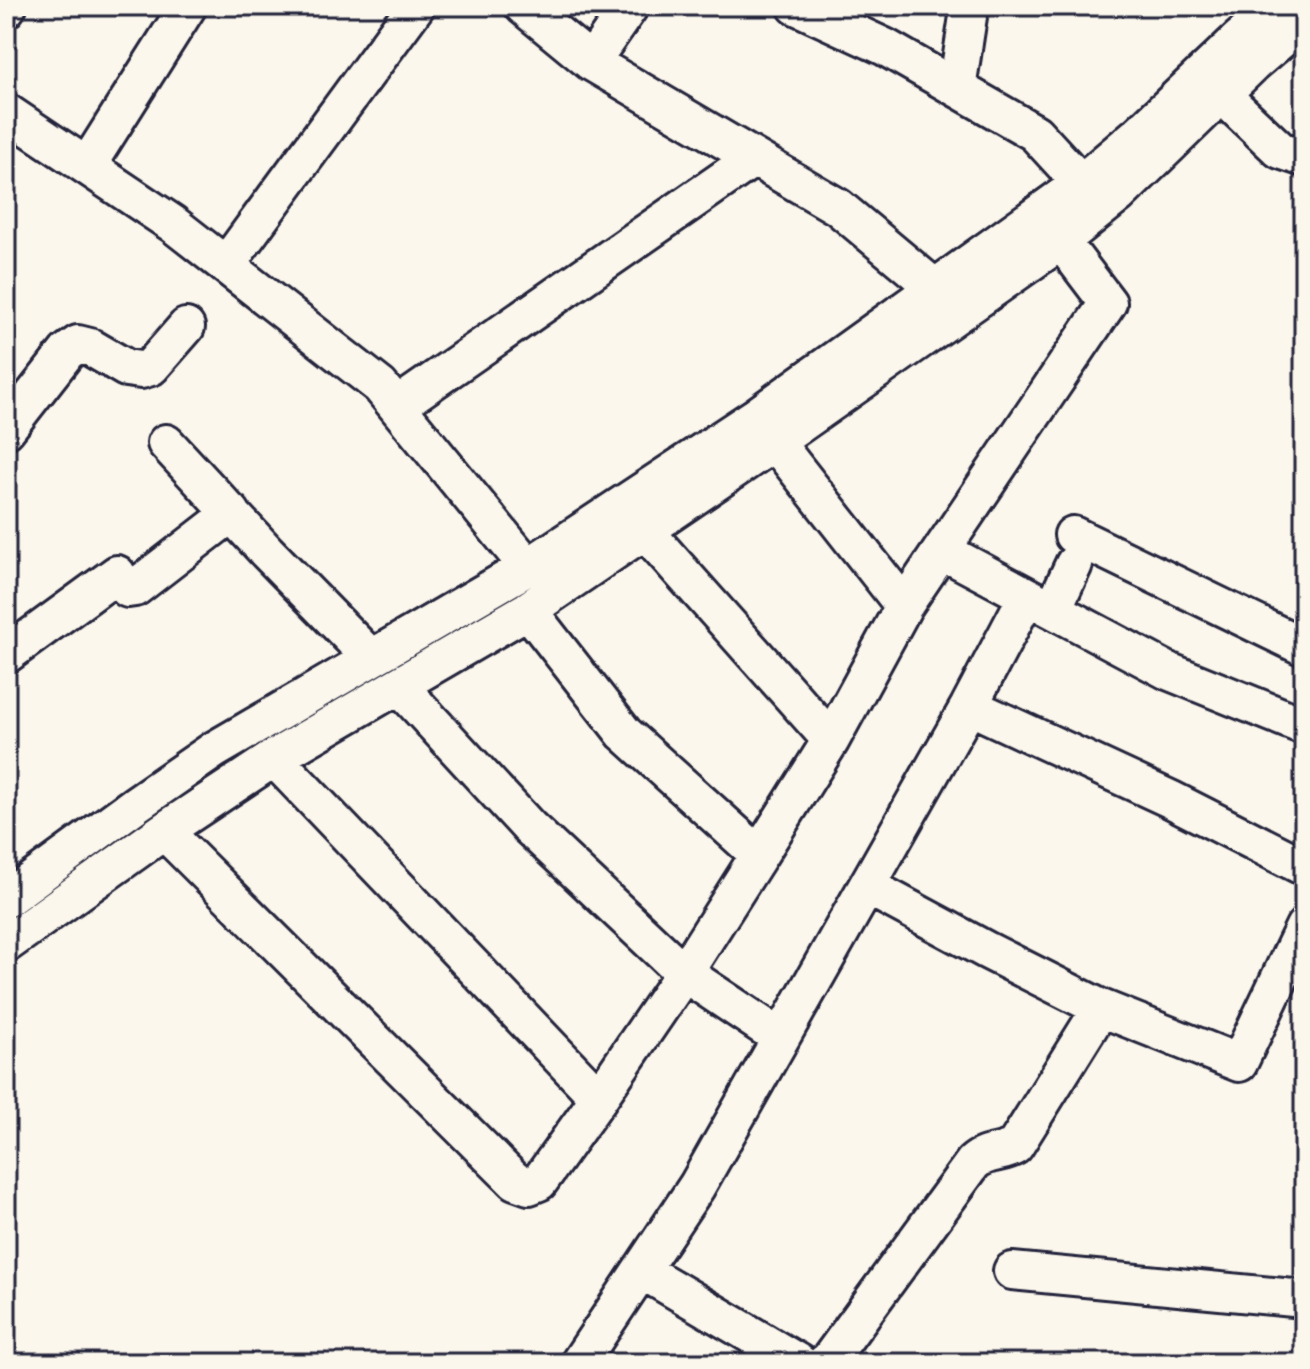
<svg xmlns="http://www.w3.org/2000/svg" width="1310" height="1369" font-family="'Playpen Sans',sans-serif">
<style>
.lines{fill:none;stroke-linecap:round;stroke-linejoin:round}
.minor-casing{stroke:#22223b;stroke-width:42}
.minor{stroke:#fbf7ec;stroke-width:36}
</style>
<rect width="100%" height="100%" fill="#fbf7ec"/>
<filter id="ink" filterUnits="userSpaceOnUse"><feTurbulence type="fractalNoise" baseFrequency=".0125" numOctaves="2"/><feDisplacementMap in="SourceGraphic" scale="16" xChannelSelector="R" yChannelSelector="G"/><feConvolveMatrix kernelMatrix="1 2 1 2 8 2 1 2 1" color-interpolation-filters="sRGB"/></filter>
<g filter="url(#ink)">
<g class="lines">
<defs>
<path id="minor" d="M523 6 591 62 838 207 935 288
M796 6 885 47 1035 133 1081 183
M6 9 8 6
M591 62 630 6
M957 88 969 10 972 6
M1221 94 1280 150 1304 158
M6 112 173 224 380 386 528 567
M87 166 188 6
M226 265 416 6
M397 406 754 158
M6 430 67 352 78 344 90 347 126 368 141 370 151 367 186 327
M166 443 267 552 371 658
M645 531 831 740 904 606 775 442
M1073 535 1304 647
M943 549 950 555 1168 671 1304 726
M128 589 135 588 232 513
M1027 596 969 706 1170 799 1304 867
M904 606 1108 303 1061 241
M1053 609 1074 564
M528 610 624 733 759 855 831 740
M6 655 117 574
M399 686 529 827 684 973 759 855
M274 758 599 1098 684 973 781 1038
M164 831 515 1181 529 1186 539 1182 599 1098
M867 886 969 706
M6 899 136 804 214 750 528 567 755 417 1081 183 1140 133 1239 39 1277 6
M6 944 164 831 274 758 528 610 775 442 1061 241 1118 195 1255 62 1304 20
M641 1270 799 1363
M1012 1271 1304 1299
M579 1363 697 1186 867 886 986 950 1101 1008 1239 1063 1304 927
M825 1363 829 1360 973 1163C987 1150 1001 1155 1015 1146L1101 1008"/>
</defs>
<use href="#minor" class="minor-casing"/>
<use href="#minor" class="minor"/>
</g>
</g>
<rect width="1310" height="1369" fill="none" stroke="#fbf7ec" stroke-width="32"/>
<rect x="16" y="16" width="1278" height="1337" fill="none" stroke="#22223b" stroke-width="3" filter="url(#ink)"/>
</svg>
